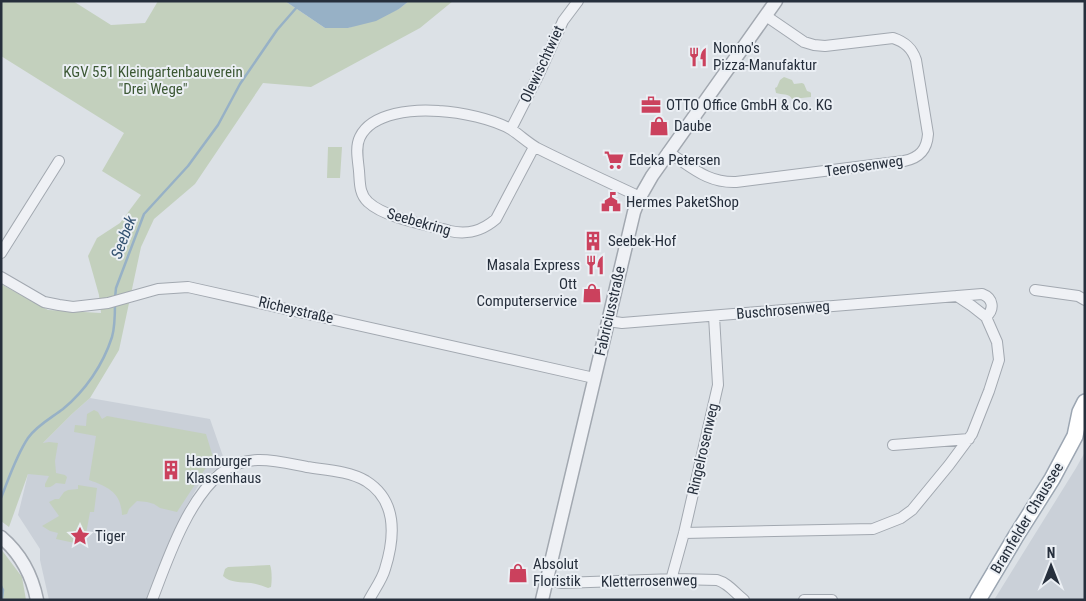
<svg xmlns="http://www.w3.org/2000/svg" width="1086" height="601" font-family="'Roboto Condensed',sans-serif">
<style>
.built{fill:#cad0d8}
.green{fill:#c3d0bd}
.water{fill:#97b1c6}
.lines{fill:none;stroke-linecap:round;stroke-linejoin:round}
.stream{stroke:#97b1c6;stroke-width:2.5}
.minor-casing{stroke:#a2a8b0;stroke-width:12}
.tertiary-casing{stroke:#a2a8b0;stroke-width:15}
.primary-casing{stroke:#9ca6b2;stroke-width:18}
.minor{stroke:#eff1f5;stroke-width:10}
.tertiary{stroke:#eff1f5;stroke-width:12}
.primary{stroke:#fff;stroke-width:15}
.labels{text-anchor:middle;stroke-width:4;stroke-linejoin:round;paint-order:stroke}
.poi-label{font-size:15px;fill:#262f3c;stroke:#ebeff4;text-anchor:start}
.street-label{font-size:15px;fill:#262f3c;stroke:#ebeff4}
.park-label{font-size:15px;fill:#3c5834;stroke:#ebeff4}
.water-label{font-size:16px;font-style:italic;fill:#31506f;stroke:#ebeff4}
</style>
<rect width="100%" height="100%" fill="#dce1e6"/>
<path class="built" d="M90 398 210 419 225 462 201 481 187 505 171 542 149 600H49L40 560V549L18 515 28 474 42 444 72 414Z
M1085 452V600H994L1076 468Z"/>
<path class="green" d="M1 1H73L111 25 145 23 158 1H285L325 28H348L399 9 409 1H453L420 28 311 87 263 83 195 184 154 219 141 247 119 350 90 398 72 414 43 443 49 442 58 443 55 461 56 473 65 475 67 477 65 484 56 483C52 486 51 488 45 487V484L49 476 28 474 9 527 1 521V284L48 310 101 313 99 295 88 256 97 238 120 223 141 195 102 171 124 133 1 56Z
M784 77 792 80 794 84 802 83 804 84 807 91 810 92 811 93V97L792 99C789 93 782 95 776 93L775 88 777 87 780 80Z
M328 147H342L340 178H327Z
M94 410 98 412 102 419 107 416 206 434 213 457 177 512 160 508 154 504 147 502 137 501 129 509 127 514 122 515C121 492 108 487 89 480L96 436 74 432 75 425 86 426 87 414Z
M78 485 97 488 94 512H90L84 545 56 539 58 533 50 531 42 526 59 516 49 502 55 499H59L64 492 68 490 78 489Z
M1 549 22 577 26 600H1Z
M270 565C272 569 272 581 271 587L268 588C263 586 257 584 251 583 242 582 230 583 223 576L225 569 228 567Z"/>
<path class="water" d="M285 1H409L399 9 376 21 348 28H325Z"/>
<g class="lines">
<path class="stream" d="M115 298 116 288 144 214 188 166 218 125 240 84 277 30 297 7
M1 498C9 478 16 456 28 438 36 426 51 418 63 409 85 391 103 365 112 337 115 327 115 314 115 303
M1 586 3 590 2 600"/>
<defs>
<path id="minor" d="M511 129 539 74 563 21 578 1
M534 147 496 219C482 231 468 235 450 231 427 225 385 218 368 202 359 194 360 182 359 171 358 160 355 147 360 137 372 112 415 109 439 111 460 112 494 119 512 130 521 136 528 143 537 148 571 165 606 181 640 197
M668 152C692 167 707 183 736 182L904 161C920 158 927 149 928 134L916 60C912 48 905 42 893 38L825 46 814 45 804 42 766 16
M1 253 59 161
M1 277 44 302 59 305 73 307 108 303 158 289 188 287 594 378
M1035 290 1078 296 1085 300
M957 296 972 306 986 317
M608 321 622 323 982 294C993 298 995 309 986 317L997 342 999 360 989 391 972 434 949 465 912 510 901 518 873 529 684 533
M893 445 969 439
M547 580 562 583 675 579 717 580C728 583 735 593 744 600
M671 580 684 533 718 385 714 316
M152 600C167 561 187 501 220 474 247 452 276 461 307 467 326 470 349 471 366 481 398 501 395 537 385 569 382 580 374 590 369 600
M804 600H832"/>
<path id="tertiary" d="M1 537C21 554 32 575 37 600
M542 600 634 212 640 197 652 176 776 1"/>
<path id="primary" d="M978 600 1016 536 1052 479 1075 436 1080 412 1085 402"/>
</defs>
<use href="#minor" class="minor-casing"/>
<use href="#tertiary" class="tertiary-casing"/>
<use href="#primary" class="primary-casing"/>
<use href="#minor" class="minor"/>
<use href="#tertiary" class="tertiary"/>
<use href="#primary" class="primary"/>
</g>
<defs>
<symbol id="restaurant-bare" viewBox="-9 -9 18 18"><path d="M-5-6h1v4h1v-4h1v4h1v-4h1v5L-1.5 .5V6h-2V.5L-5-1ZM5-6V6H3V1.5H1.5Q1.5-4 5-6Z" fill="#cb415d" stroke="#ebeff4" stroke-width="2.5" paint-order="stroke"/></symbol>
<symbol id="office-bare" viewBox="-9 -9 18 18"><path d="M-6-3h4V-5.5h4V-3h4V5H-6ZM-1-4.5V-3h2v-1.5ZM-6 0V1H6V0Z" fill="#cb415d" stroke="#ebeff4" stroke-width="2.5" paint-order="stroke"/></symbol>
<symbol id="shop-bare" viewBox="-9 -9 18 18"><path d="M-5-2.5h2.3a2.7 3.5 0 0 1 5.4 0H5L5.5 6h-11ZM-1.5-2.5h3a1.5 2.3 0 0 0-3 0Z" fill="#cb415d" stroke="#ebeff4" stroke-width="2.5" paint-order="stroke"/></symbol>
<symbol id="supermarket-bare" viewBox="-9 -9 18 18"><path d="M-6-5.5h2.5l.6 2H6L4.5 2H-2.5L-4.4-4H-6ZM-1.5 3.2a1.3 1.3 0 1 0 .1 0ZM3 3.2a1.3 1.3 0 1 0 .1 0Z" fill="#cb415d" stroke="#ebeff4" stroke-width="2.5" paint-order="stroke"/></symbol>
<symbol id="civic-bare" viewBox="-9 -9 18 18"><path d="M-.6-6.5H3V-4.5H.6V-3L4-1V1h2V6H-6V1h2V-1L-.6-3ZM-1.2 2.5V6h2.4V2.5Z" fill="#cb415d" stroke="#ebeff4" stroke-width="2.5" paint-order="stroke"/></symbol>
<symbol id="building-bare" viewBox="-9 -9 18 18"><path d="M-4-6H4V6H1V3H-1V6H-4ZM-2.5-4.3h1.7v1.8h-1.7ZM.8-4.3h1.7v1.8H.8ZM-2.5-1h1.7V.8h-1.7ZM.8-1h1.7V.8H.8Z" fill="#cb415d" stroke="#ebeff4" stroke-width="2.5" paint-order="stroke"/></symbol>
<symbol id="sight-bare" viewBox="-9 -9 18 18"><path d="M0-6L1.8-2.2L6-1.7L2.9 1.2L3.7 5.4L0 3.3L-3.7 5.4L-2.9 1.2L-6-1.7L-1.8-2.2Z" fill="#cb415d" stroke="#ebeff4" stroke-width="2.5" paint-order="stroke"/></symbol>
</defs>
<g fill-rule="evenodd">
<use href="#restaurant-bare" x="684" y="43" width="28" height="28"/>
<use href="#office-bare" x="637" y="91" width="28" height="28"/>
<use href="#shop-bare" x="645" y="112" width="28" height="28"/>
<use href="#supermarket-bare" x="600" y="146" width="28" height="28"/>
<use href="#civic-bare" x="597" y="188" width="28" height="28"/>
<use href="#building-bare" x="579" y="227" width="28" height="28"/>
<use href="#restaurant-bare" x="581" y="251" width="28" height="28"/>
<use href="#shop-bare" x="578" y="279" width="28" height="28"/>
<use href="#building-bare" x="157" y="456" width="28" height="28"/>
<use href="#sight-bare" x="66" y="522" width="28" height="28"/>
<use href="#shop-bare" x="504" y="559" width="28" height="28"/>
</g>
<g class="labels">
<g class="poi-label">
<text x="713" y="53">Nonno's<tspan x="713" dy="17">Pizza-Manufaktur</tspan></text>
<text x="666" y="110">OTTO Office GmbH &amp; Co. KG</text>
<text x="674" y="131">Daube</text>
<text x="629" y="165">Edeka Petersen</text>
<text x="626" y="207">Hermes PaketShop</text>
<text x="608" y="246">Seebek-Hof</text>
<text x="580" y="270" text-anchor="end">Masala Express</text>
<text x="577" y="289" text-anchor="end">Ott<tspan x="577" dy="17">Computerservice</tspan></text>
<text x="186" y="466">Hamburger<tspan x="186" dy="17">Klassenhaus</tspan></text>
<text x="95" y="541">Tiger</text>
<text x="533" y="569">Absolut<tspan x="533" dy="17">Floristik</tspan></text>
</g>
<g class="street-label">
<text transform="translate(542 64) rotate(-65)" y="5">Olewischtwiet</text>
<text transform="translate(864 166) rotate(-8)" y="5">Teerosenweg</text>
<text transform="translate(419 222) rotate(16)" y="5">Seebekring</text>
<text transform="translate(296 310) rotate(13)" y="5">Richeystraße</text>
<text transform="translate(783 310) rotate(-5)" y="5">Buschrosenweg</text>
<text transform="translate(610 311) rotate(-77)" y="5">Fabriciusstraße</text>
<text transform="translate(703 449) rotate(-77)" y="5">Ringelrosenweg</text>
<text transform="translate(1027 518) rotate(-59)" y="5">Bramfelder Chaussee</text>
<text transform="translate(649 581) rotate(-1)" y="5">Kletterrosenweg</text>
</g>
<g class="park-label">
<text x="153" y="77">KGV 551 Kleingartenbauverein<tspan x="153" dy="17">"Drei Wege"</tspan></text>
</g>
<g class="water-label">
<text transform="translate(123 237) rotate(-69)" y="6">Seebek</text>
</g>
</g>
<rect width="1086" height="601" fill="none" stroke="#262f3c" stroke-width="5"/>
<g transform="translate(1051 566)" stroke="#ebeff4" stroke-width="4" paint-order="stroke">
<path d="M0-4L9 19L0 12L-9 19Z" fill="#262f3c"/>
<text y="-8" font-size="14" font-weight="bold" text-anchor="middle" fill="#262f3c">N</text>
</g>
</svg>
